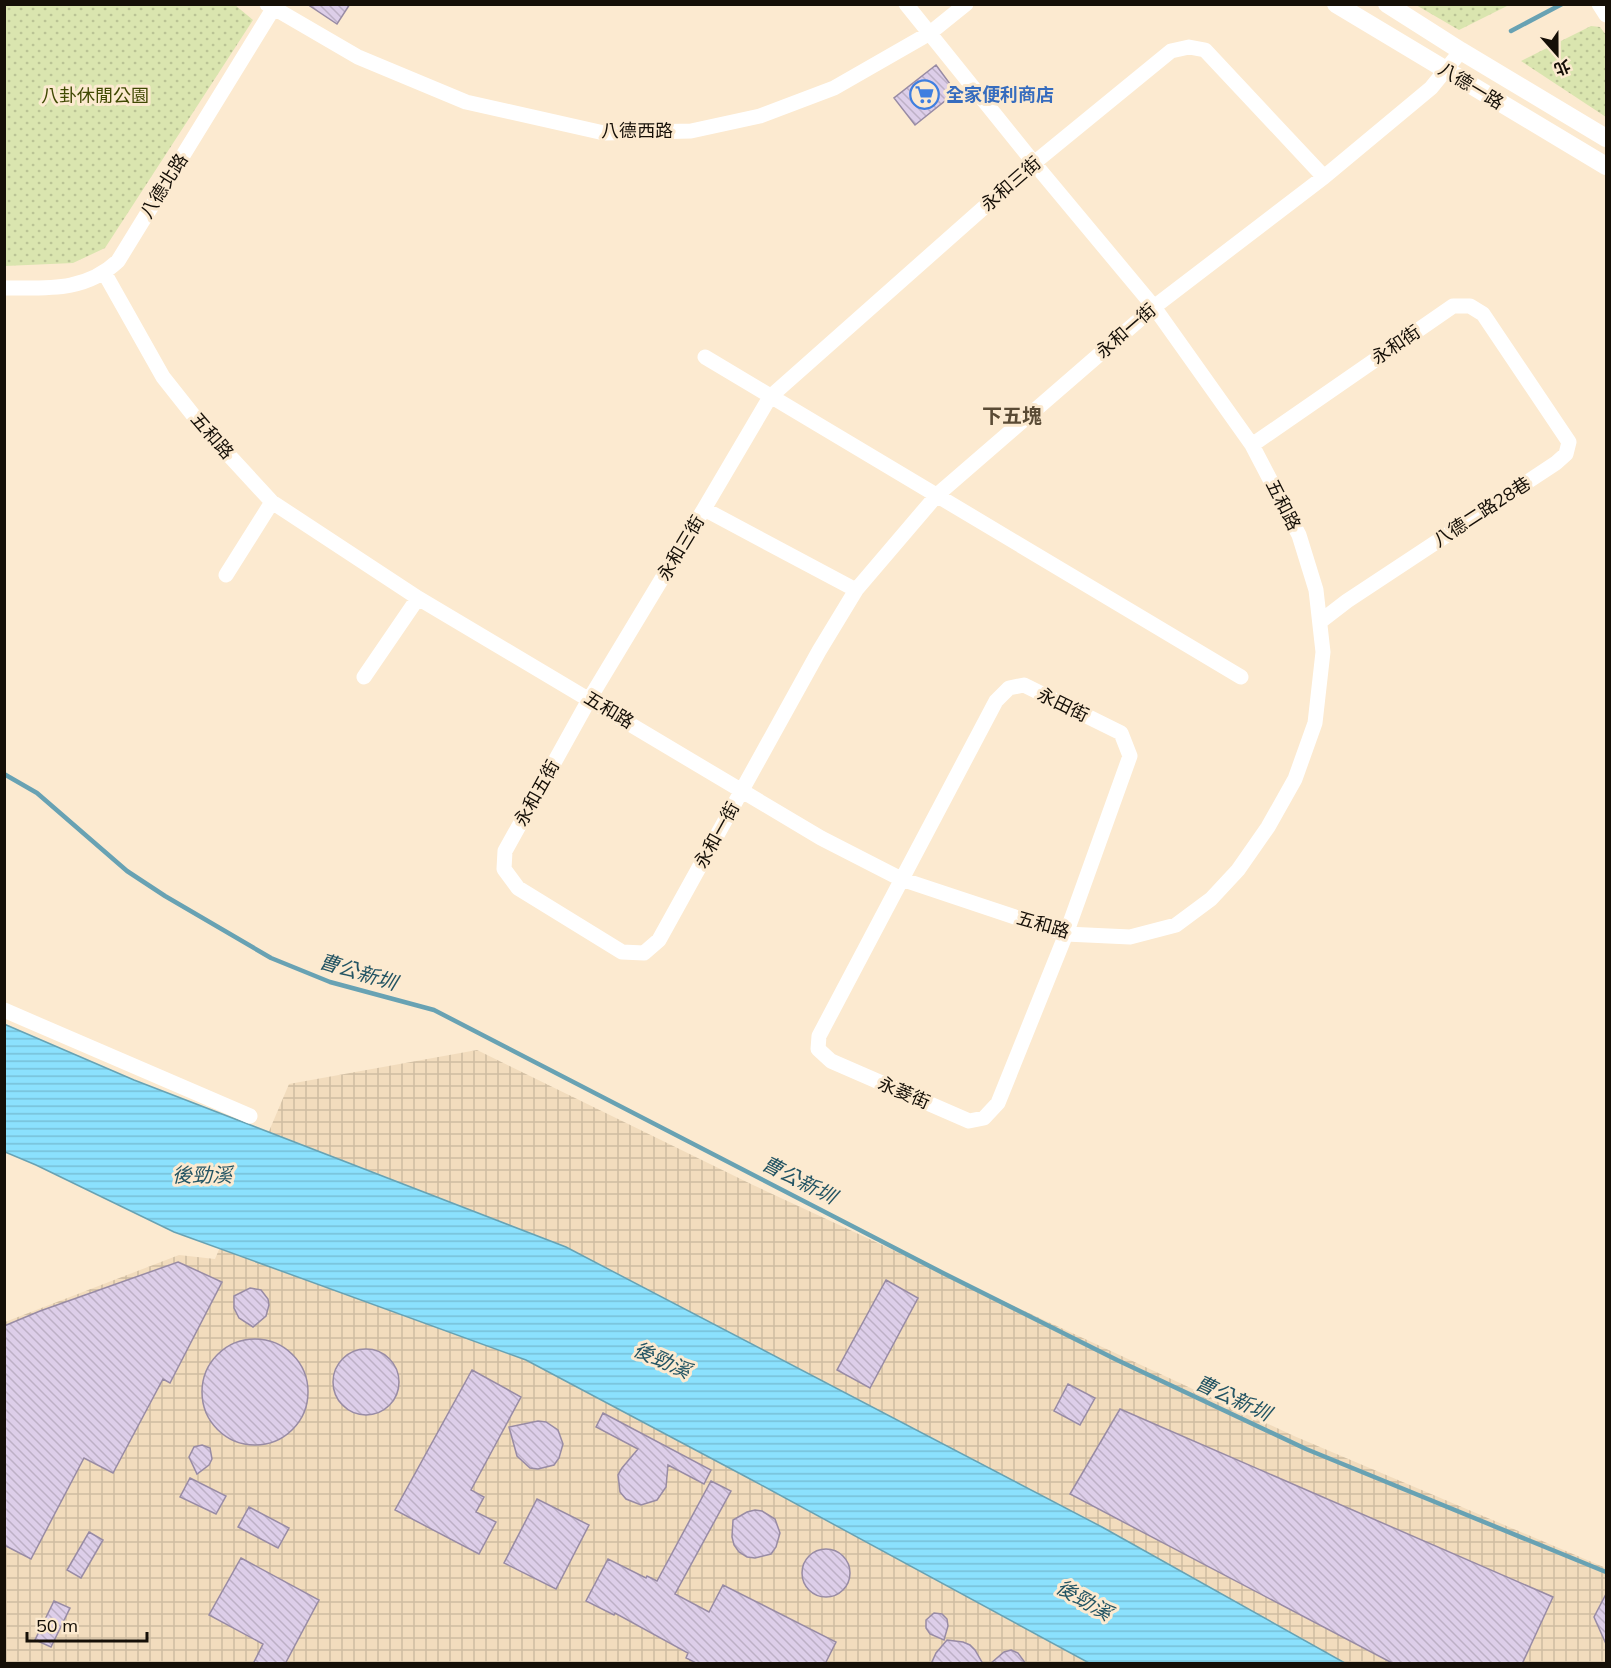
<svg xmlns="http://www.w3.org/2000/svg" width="1611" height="1668" font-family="Mulish,'Noto Sans TC',sans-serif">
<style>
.industrial{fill:url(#industrial-grid)}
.green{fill:url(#green-dots)}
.water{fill:url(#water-rules);stroke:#68a2b3;stroke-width:1.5}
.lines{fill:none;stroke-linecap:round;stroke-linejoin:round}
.stream{stroke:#68a2b3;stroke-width:4.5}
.building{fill:url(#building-back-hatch);stroke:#988ba4;stroke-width:1.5}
.minor{stroke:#fff;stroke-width:15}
.tertiary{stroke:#fff;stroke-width:18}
.labels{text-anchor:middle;stroke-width:6;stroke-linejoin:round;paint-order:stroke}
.street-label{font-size:18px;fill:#150f07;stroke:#fcead0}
.shop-label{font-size:18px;font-weight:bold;fill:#366cbe;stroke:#fcead0;text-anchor:start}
.park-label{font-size:18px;fill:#414a04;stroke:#fcead0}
.neighbourhood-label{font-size:20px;font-weight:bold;fill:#5a4b35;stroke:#fcead0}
.water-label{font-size:20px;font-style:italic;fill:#235463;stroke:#fcead0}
</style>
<defs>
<pattern id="industrial-grid" width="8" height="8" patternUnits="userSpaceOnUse" patternTransform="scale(1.5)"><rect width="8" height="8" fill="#f2dcbd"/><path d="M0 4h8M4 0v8" fill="none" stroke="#cfbca1"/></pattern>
<pattern id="green-dots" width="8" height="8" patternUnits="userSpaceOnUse" patternTransform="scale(1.5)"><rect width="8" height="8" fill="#dae5af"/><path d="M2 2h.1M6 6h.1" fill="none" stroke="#bac395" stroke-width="1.8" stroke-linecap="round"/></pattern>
<pattern id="water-rules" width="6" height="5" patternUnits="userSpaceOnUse" patternTransform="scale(1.5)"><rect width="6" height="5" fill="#8be1fd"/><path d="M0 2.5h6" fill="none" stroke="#77c0d7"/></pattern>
<pattern id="building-back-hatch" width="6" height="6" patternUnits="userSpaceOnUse" patternTransform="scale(1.5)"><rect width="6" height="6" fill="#ddcee9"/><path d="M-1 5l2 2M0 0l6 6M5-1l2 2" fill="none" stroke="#bdb0c6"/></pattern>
</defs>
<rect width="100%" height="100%" fill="#fcead0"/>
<path class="industrial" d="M477 1050 753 1185 1294 1436 1606 1568V1663L5 1664V1322L179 1255 215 1259 289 1084Z"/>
<path class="green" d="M4 5H235L253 20 105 248 73 263 5 266Z
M1416 5H1509L1459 30Z
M1591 26 1600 27 1606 35V117L1521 61Z"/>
<path class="water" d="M4 1024 134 1080 566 1247 1102 1527 1345 1663H1089L752 1480 526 1360 174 1232 36 1165 5 1152Z"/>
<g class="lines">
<path class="stream" d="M1511 31 1562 4
M4 774 37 793 127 871 165 896 271 958 330 982 434 1010 943 1273 1117 1360 1306 1449 1606 1572"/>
</g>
<path class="building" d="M307 4H350L337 24Z
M936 65 956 92 915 125 894 98Z
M178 1262 222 1282 170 1383 163 1379 113 1473 84 1458 31 1559 4 1545V1326L40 1311Z
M886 1280 918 1298 870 1388 837 1370Z
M250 1288 261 1290 268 1299 269 1305 266 1316 253 1327 239 1318 234 1308V1296Z
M202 1392a53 53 0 1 1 106 0a53 53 0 1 1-106 0Z
M333 1382a33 33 0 1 1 66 0a33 33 0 1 1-66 0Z
M472 1370 521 1397 471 1490 484 1497 476 1512 496 1522 479 1554 395 1510Z
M1068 1384 1095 1398 1080 1425 1054 1411Z
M1120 1409 1553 1597 1522 1664H1394L1070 1494Z
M603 1413 711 1470 704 1484 668 1465 666 1487 657 1500 641 1505 626 1499 620 1492 618 1475 622 1468 638 1449 596 1427Z
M538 1421 546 1422 558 1430 563 1444 559 1458 554 1465 538 1469 530 1468 517 1456 509 1427Z
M202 1445 210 1448 212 1459 209 1465 197 1474 189 1457 194 1447Z
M190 1478 226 1496 216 1514 180 1497Z
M711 1481 731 1491 675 1594 709 1612 723 1585 836 1642 825 1664H698L686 1658 688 1653 615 1613 614 1615 586 1601 608 1559 646 1578 647 1576 657 1581Z
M537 1499 589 1525 556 1589 504 1563Z
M249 1507 289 1528 278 1548 238 1527Z
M755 1510 762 1511 775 1519 780 1533 776 1547 771 1554 755 1558 747 1557 739 1552 734 1545 732 1537 733 1520 747 1512Z
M89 1532 103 1540 81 1578 67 1570Z
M802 1573a24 24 0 1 1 48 0a24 24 0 1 1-48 0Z
M241 1558 319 1600 285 1664H253L263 1644 209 1615Z
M1606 1594V1644L1594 1617Z
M54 1601 70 1608 51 1647 35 1640Z
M934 1613 942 1614 947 1619 948 1626 944 1640 930 1634 926 1628V1620Z
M947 1640 963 1642 970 1645 975 1650 983 1664H931L936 1653Z
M1011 1650 1018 1653 1026 1664H990L1004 1652Z"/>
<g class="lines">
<path class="minor" d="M267 4 358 57 466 102 604 133 691 131 760 116 834 88 930 33 966 4
M1599 4 1606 15
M1324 177 1205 50 1189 47 1171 51 1034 163 770 397 704 509 590 698 505 851 504 869 518 888 622 952 644 953 659 940 819 651 856 590 937 495 1154 307 1324 177 1431 88 1461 51
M105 274 163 377 201 425 272 502 418 598 821 838 901 879 1066 934 1130 937 1176 925 1211 899 1238 870 1268 827 1295 779 1315 723 1323 652 1316 590 1299 535 1252 445 1154 307 1034 163 906 4
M4 288C47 288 85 292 118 261L273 9
M705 357 1241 677
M1252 445 1453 306H1470L1483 314 1569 442 1566 454 1556 463 1347 601 1321 621
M704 509 856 590
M226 575 272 502
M364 677 418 598
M1024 685 1121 733 1130 756 1066 934 998 1103 984 1118 969 1121 831 1061 818 1049 819 1036 996 701 1009 688Z
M4 1010 250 1116"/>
<path class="tertiary" d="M1336 4 1606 166
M1387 4 1461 51 1606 138"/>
</g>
<defs>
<symbol id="supermarket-ring" viewBox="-11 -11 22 22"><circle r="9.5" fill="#fcead0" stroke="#3f7fe0" stroke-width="1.5"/><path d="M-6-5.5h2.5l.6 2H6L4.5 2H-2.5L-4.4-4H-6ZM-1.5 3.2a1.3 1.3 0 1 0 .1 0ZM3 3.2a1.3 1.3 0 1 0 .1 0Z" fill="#3f7fe0"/></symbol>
</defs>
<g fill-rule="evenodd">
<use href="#supermarket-ring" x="908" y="78" width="33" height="33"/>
</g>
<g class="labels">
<g class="street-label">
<text transform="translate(1471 86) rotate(31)" y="6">八德一路</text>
<text x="637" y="137">八德西路</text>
<text transform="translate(1011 184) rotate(-41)" y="6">永和三街</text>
<text transform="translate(164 186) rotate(-58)" y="6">八德北路</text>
<text transform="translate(1126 331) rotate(-41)" y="6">永和一街</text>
<text transform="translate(1396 345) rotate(-34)" y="6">永和街</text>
<text transform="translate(212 436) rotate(49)" y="6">五和路</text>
<text transform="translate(1283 505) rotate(63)" y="6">五和路</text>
<text transform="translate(1482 512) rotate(-33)" y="6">八德二路28巷</text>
<text transform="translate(681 548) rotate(-59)" y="6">永和三街</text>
<text transform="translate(1063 705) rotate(26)" y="6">永田街</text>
<text transform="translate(609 710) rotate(31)" y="6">五和路</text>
<text transform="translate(537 793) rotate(-61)" y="6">永和五街</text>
<text transform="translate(717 835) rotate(-61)" y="6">永和一街</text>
<text transform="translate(1043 925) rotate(16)" y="6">五和路</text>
<text transform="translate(904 1093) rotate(23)" y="6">永菱街</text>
</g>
<g class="shop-label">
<text x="946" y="101">全家便利商店</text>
</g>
<g class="park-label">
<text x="95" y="102">八卦休閒公園</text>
</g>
<g class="neighbourhood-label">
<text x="1012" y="423">下五塊</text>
</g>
<g class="water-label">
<text transform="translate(358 972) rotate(17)" y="7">曹公新圳</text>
<text x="202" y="1182">後勁溪</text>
<text transform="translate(799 1180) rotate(27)" y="7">曹公新圳</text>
<text transform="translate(662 1360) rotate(24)" y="7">後勁溪</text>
<text transform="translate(1233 1398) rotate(25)" y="7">曹公新圳</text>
<text transform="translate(1084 1600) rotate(30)" y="7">後勁溪</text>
</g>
</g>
<rect width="1611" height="1668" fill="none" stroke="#150f07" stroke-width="12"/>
<g transform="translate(1557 54) rotate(159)" stroke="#fcead0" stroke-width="4.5" paint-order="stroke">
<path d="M0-4.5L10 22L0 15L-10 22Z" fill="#150f07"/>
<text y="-9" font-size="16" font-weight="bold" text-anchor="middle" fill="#150f07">北</text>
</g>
<path d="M27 1632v9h120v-9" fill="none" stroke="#150f07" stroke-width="3"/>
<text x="36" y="1632" font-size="18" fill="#150f07" stroke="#fcead0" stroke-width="4.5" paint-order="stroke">50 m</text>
</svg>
